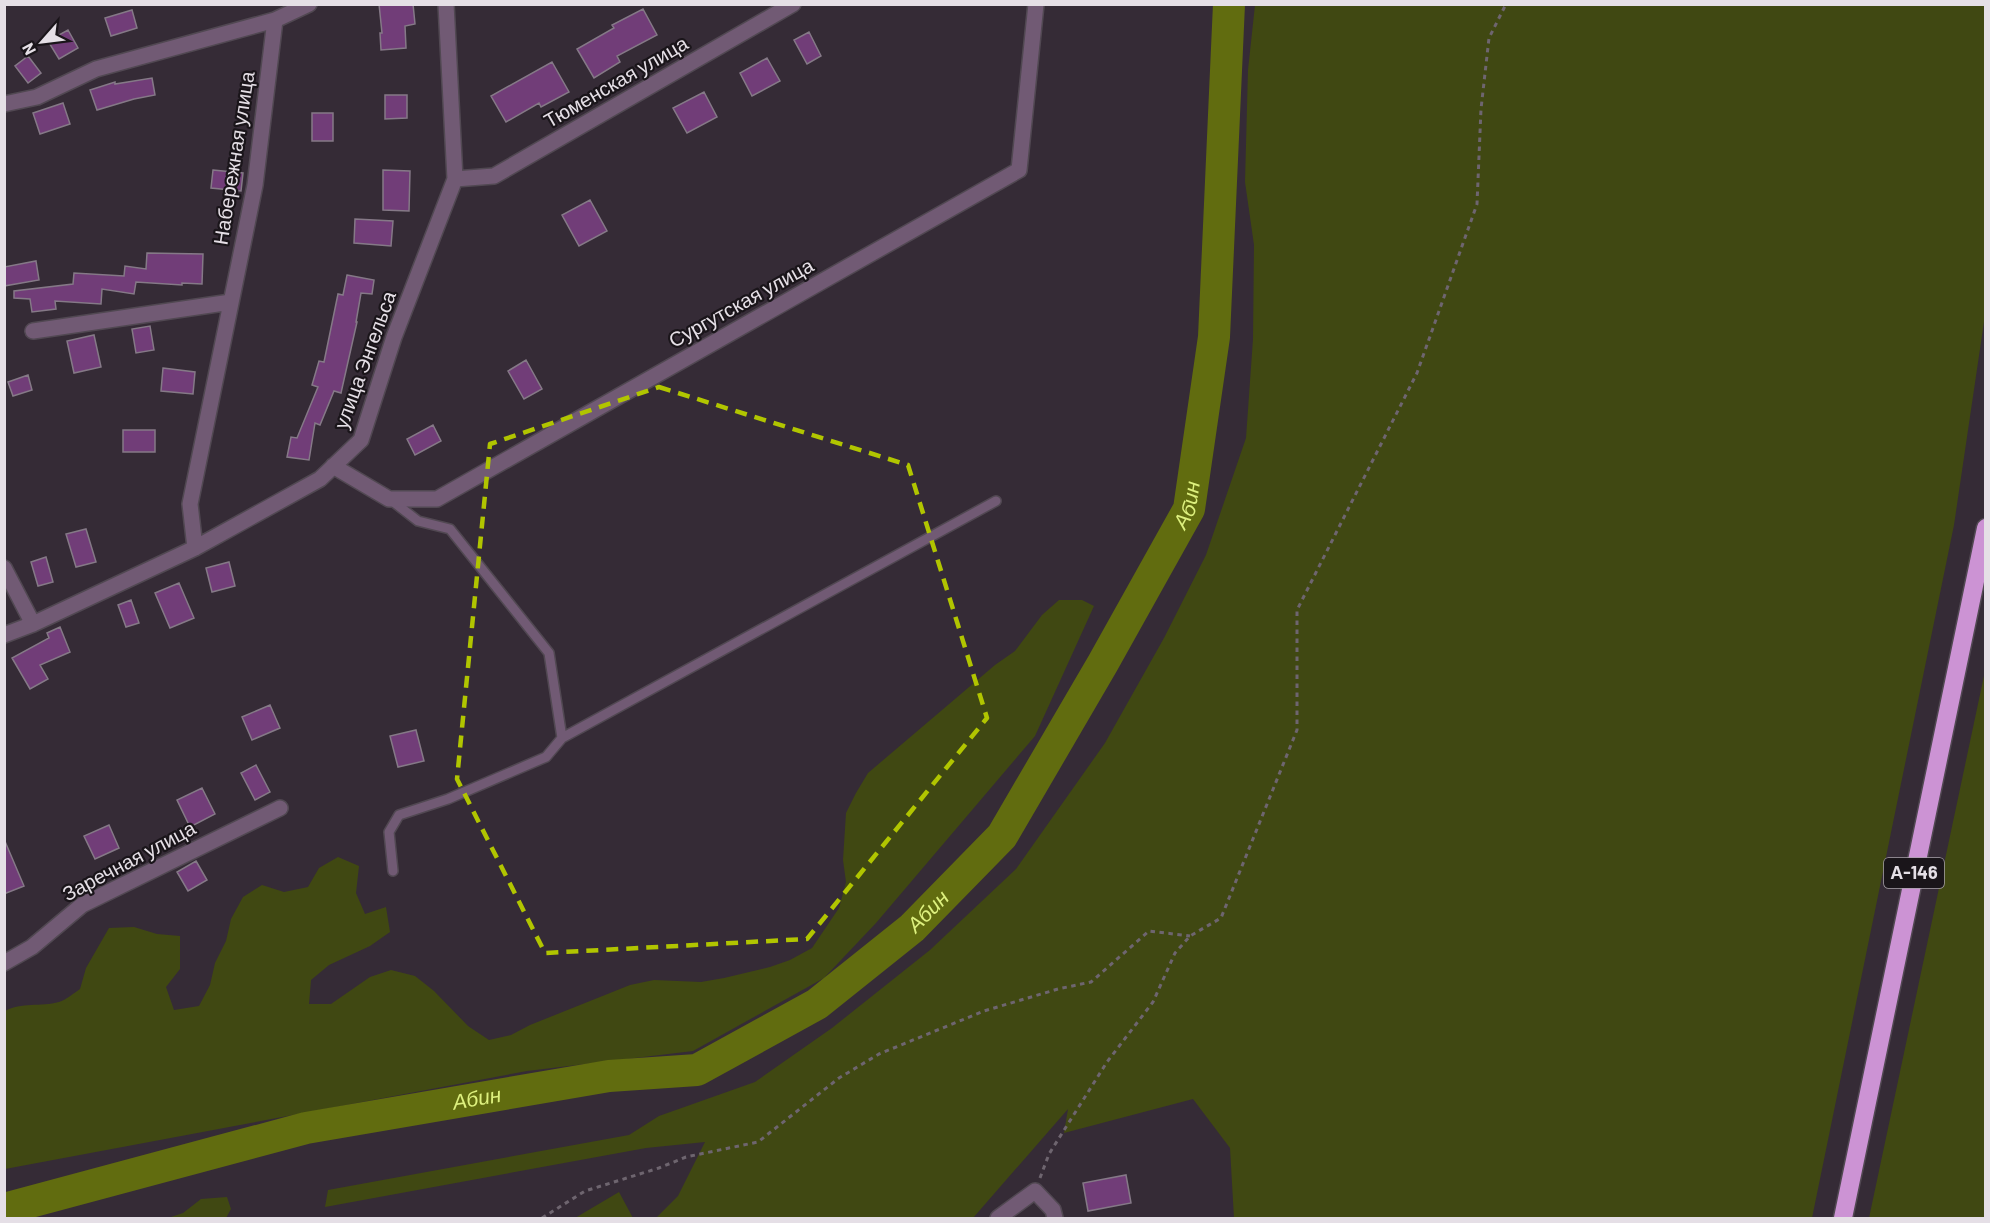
<svg xmlns="http://www.w3.org/2000/svg" width="1990" height="1223" font-family="Barlow,sans-serif">
<style>
.green{fill:#404812}
.lines{fill:none;stroke-linecap:round;stroke-linejoin:round}
.river{stroke:#616c0f;stroke-width:32}
.building{fill:#713d78;stroke:#857987;stroke-width:1.5}
.lane-casing{stroke:#514852;stroke-width:12}
.street-casing{stroke:#514852;stroke-width:18}
.highway-casing{stroke:#514852;stroke-width:21}
.path{stroke:#6e656f;stroke-width:3;stroke-dasharray:4.5 4.5;stroke-linecap:butt}
.lane{stroke:#715a74;stroke-width:9}
.street{stroke:#715a74;stroke-width:15}
.highway{stroke:#cc93d4;stroke-width:18}
.marked{fill:none;stroke:#b1c500;stroke-width:4.5;stroke-dasharray:12 8;stroke-linejoin:round}
.labels{text-anchor:middle;stroke-width:4.5;stroke-linejoin:round;paint-order:stroke}
.shield{fill:#1a151a;stroke:#a8a2a9;stroke-width:1.5}
.shield-label{font-size:18px;font-weight:bold;fill:#e5dfe6}
.street-label{font-size:20px;fill:#e5dfe6;stroke:#1a151a}
.water-label{font-size:21px;font-style:italic;fill:#ddf07e;stroke:#1a151a}
</style>
<rect width="100%" height="100%" fill="#352b36"/>
<path class="green" d="M1255 5H1985V315L1954 525 1812 1218H1234L1230 1148 1193 1099 1064 1133 1068 1109 973 1218H656L678 1196 705 1142 646 1148 325 1207 328 1190 629 1135 659 1116 755 1082 832 1028 930 950 1016 869 1105 743 1164 638 1206 555 1246 438 1253 339 1254 245 1245 182 1248 70Z
M1059 600H1082L1094 606 1035 736 876 923 824 978 693 1051 527 1071 5 1169V1011C21 1002 41 1007 59 1002 66 1000 74 993 80 989L86 968 109 928 134 927 157 934 180 936V969L166 987 174 1010 199 1006 210 985 215 963 226 941 231 919 243 897 262 885 284 892 308 887 319 868 338 857 359 866 356 893 365 914 386 907 390 932 370 946 329 965 311 980 309 1004H331L370 977 391 970 415 976 434 991 468 1026 489 1040 511 1035 530 1025 630 985 654 980 701 982 724 978 770 967 790 960 812 948 839 908 846 882 843 860 846 813 856 793 868 773 995 665 1015 651 1042 615Z
M1985 671V1218H1869Z
M619 1192 633 1218H575Z
M227 1197 231 1209 226 1218H168L183 1213 201 1199Z"/>
<g class="lines">
<path class="river" id="s1" d="M4 1209 306 1128 609 1076 697 1070 817 1004 912 928 1002 836 1103 663 1189 509 1214 337 1229 4"/>
</g>
<path class="building" d="M379 4H413L415 24 405 26 406 48 381 50 380 33H382Z
M643 9 657 35 617 56 620 62 594 78 577 49 614 28 612 25Z
M132 10 137 28 111 36 105 18Z
M68 30 78 48 59 59 48 41Z
M809 32 821 56 807 64 794 40Z
M28 56 41 73 28 83 15 66Z
M767 58 780 81 752 96 740 73Z
M552 62 569 92 541 107 539 103 506 122 491 96Z
M152 78 155 95 134 99 97 110 90 90 115 82V84Z
M704 92 717 117 687 133 673 108Z
M385 95H407V118L385 119Z
M63 103 70 124 40 134 33 113Z
M312 113H333V141H312Z
M213 170 243 173 241 191 211 188Z
M383 170 410 171 409 211 383 210Z
M590 200 607 231 579 246 562 215Z
M355 219 393 221 391 246 354 243Z
M147 253 203 254 202 284 182 283V285L136 282 134 294 102 289 101 304 55 301 56 309 32 312 30 299 14 298V291L73 284 74 273 124 276 125 266 146 269Z
M36 261 39 280 4 286V267Z
M347 275 374 280 372 294 361 293 356 322H357L341 393 334 391 320 425 315 423 309 460 287 457 291 437 297 438 318 387 312 385 319 361 324 362 338 294 343 295Z
M150 326 154 350 136 353 132 329Z
M94 335 101 367 74 373 67 341Z
M526 360 542 389 524 399 508 371Z
M163 368 195 372 193 394 161 391Z
M28 375 32 390 13 396 8 382Z
M433 425 441 441 415 455 407 439Z
M123 430H155V452H123Z
M86 529 96 562 76 567 66 534Z
M46 557 53 582 38 586 31 562Z
M229 562 235 586 212 592 206 568Z
M179 583 194 618 170 628 155 593Z
M131 600 139 623 126 627 118 605Z
M60 627 70 652 40 665 48 679 30 689 12 658 49 638 47 633Z
M270 705 280 728 252 740 242 717Z
M416 730 424 761 398 767 390 736Z
M256 765 270 792 255 800 241 773Z
M202 788 215 814 190 827 177 800Z
M109 825 119 848 95 859 84 836Z
M4 839 24 886 4 894Z
M196 861 207 880 188 891 177 872Z
M1126 1175 1131 1203 1088 1211 1083 1183Z"/>
<g class="lines">
<defs>
<path id="lane" d="M391 500 418 521 450 529 549 653 562 738 546 757 448 799 399 815 389 832 393 871
M562 738 996 501"/>
<path id="street" d="M4 104 37 97 96 69 275 20 309 4
M455 179 494 176 793 4
M33 331 231 302
M333 466 389 499H437L1019 170 1036 4
M195 548 190 504 255 185 275 20
M4 568 33 624
M4 635 33 624 195 548 320 479 361 440 394 337 455 179 446 4
M4 963 32 947 82 905 280 808
M998 1218 1035 1191 1053 1210 1055 1218"/>
<path id="highway" d="M1843 1218 1986 528"/>
</defs>
<use href="#lane" class="lane-casing"/>
<use href="#street" class="street-casing"/>
<use href="#highway" class="highway-casing"/>
<path class="path" d="M1040 1178 1049 1154 1107 1062 1153 1002 1175 953 1190 936 1221 918 1297 730V610L1417 373 1477 204 1481 109 1489 38 1506 4
M542 1218 585 1191 659 1168 686 1157 758 1142 839 1078 879 1054 984 1011 1058 989 1091 982 1149 931 1190 936"/>
<use href="#lane" class="lane"/>
<use href="#street" class="street"/>
<use href="#highway" class="highway"/>
</g>
<path class="marked" d="M659 387 908 465 987 718 807 939 545 953 457 779 490 444Z"/>
<g class="labels">
<rect class="shield" x="1884" y="858" width="60" height="30" rx="4.5"/>
<g class="shield-label">
<text x="1914" y="879">А-146</text>
</g>
<g class="street-label">
<text transform="translate(616 82) rotate(-30)" y="7">Тюменская улица</text>
<text transform="translate(234 158) rotate(-81)" y="7">Набережная улица</text>
<text transform="translate(741 303) rotate(-29)" y="7">Сургутская улица</text>
<text transform="translate(365 360) rotate(-70)" y="7">улица Энгельса</text>
<text transform="translate(129 861) rotate(-28)" y="7">Заречная улица</text>
</g>
<g class="water-label">
<text dy="7" stroke="none"><textPath href="#s1" startOffset="1476">Абин</textPath></text>
<text dy="7" stroke="none"><textPath href="#s1" startOffset="990">Абин</textPath></text>
<text dy="7" stroke="none"><textPath href="#s1" startOffset="486">Абин</textPath></text>
</g>
</g>
<rect width="1990" height="1223" fill="none" stroke="#e5dfe6" stroke-width="12"/>
<g transform="translate(42 42) rotate(242)" stroke="#1a151a" stroke-width="4.5" paint-order="stroke">
<path d="M0-4.5L10 22L0 15L-10 22Z" fill="#e5dfe6"/>
<text y="-9" font-size="16" font-weight="bold" text-anchor="middle" fill="#e5dfe6">N</text>
</g>
</svg>
